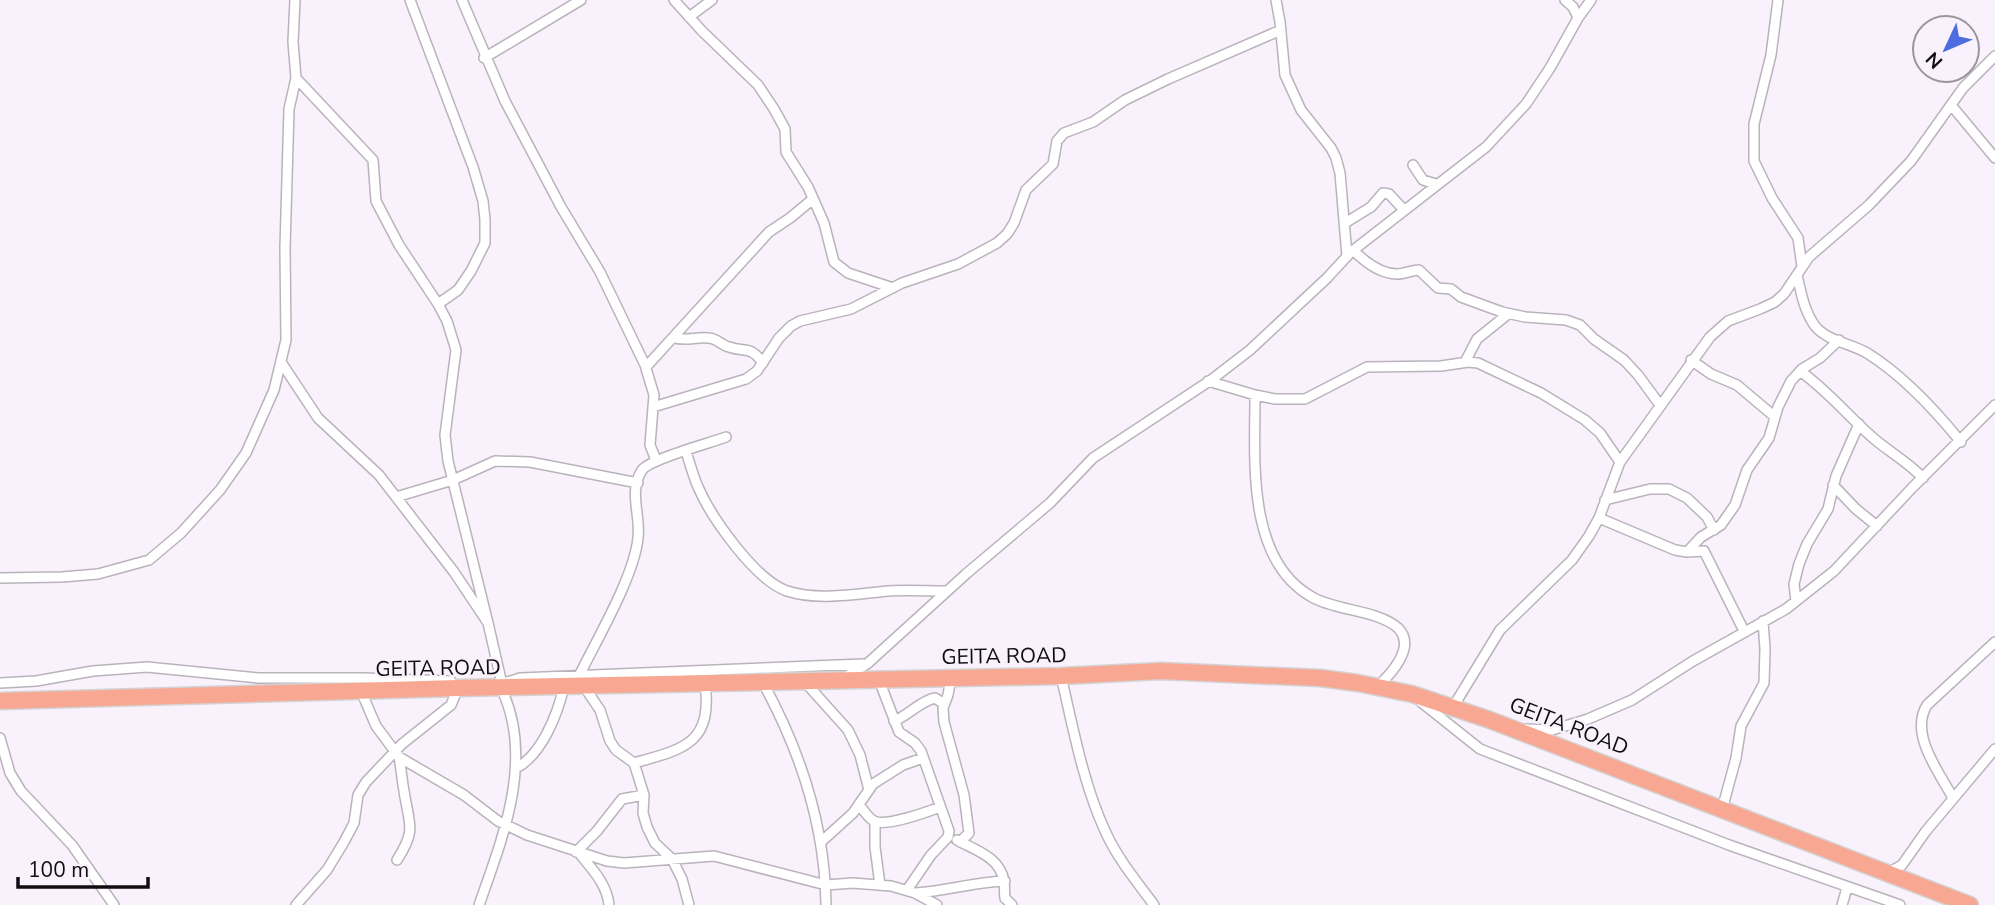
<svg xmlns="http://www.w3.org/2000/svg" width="1995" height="905" font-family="'Nunito Sans',sans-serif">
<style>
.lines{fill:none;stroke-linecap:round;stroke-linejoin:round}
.minor-casing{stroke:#bab3bc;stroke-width:12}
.trunk-casing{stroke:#d4d3d4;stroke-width:19}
.minor{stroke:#fff;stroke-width:9}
.trunk{stroke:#f8a892;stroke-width:16}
.labels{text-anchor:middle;stroke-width:5;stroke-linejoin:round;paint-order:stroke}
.street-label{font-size:21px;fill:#0f0d10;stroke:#f9f2fc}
</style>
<rect width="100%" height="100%" fill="#f9f2fc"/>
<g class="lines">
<defs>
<path id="minor" d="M410 0 473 167 483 201 485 220V243L471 271 458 290 438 304
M462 0 505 101 561 207 600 272 645 365 654 395 650 445 656 460
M674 0 702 31 758 85 774 109 785 129 786 152 808 187 824 223 834 262 848 273 893 288
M1276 0 1280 22 1285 75 1301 110 1331 148 1336 158 1340 173 1347 256
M1565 0 1573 7 1578 18
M1778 0 1771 55 1754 124V161L1772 198 1798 238 1802 267
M689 17 712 0
M484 58 581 0
M296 78 373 160 376 201 399 245 438 304 447 321 456 350 445 435 448 461 488 623
M1951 105 1995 158
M1413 165 1423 180 1436 184
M1345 223 1371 207 1383 193 1389 194 1404 210
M1353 250C1364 261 1381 274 1397 274 1405 274 1412 270 1419 270L1438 288 1451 289 1461 297 1502 312 1525 317 1566 320 1580 325 1594 339 1624 360 1638 375 1660 405
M1797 275C1801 292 1804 311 1815 326 1827 341 1850 343 1867 353 1901 374 1935 410 1961 442
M674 338C686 341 696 337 708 338 717 338 721 345 729 347 746 353 750 345 763 363
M1691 360 1711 374 1737 385 1775 417
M281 362 318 418 379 475 454 572 488 623 502 684
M1465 362 1477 339 1508 314
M646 367 769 232 790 218 813 199
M1800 371C1827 390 1847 415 1872 437 1889 452 1907 461 1923 478
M1208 381 1255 395 1275 399H1305L1367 367 1441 366 1468 362 1478 363 1541 393 1585 420 1600 433 1620 462
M1255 395C1255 460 1246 560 1312 597 1336 611 1378 610 1398 628 1417 647 1390 675 1377 687
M653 407 746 379 757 371 779 338 791 326 800 321 851 309 902 283 958 264 997 243 1007 234 1014 223 1026 190 1053 164 1057 141 1064 133 1093 122 1125 100 1168 79 1281 30
M686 452C690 463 693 476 698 487 711 517 755 580 787 591 818 601 856 594 888 591 907 590 927 591 947 591
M1833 485 1856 509 1877 526
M396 497 453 480 495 461 530 462 638 483
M1605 500 1650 489H1669L1687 498 1707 517 1714 530
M1599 518 1675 550 1687 552 1704 551 1744 631
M1687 552 1701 537 1721 525 1735 505 1747 470 1769 438 1778 407 1791 381 1802 369 1820 358 1839 340
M0 578 62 577 98 574 149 560 181 533 220 490 246 453 274 390 286 340 285 248 289 109 296 78 293 42 295 0
M1796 601 1794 584 1799 564 1807 544 1828 509 1836 476 1859 424
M579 676C597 639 634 577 638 538 641 515 628 492 642 470 650 459 710 443 726 437
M1061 676C1073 727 1083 784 1106 833 1118 859 1137 882 1154 905
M951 677 948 695 943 708 944 722 964 795 969 833 960 842
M844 678 867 664 966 574 1050 503 1093 458 1211 380 1250 350 1327 278 1351 252 1486 147 1526 104 1550 68 1578 18 1591 0
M879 680 899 732 915 743 921 751 949 831 948 837 931 855 907 890
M762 681C800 750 825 825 826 905
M804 681 848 730 860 755 869 790
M507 682 520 678 863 664
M0 683 36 681 93 671 147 667 258 678H363L451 681
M583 685 600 710 610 741 616 750 634 763C684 749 713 744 705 682
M361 691 376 726 399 757 464 795 498 821 527 835 607 861 624 863 714 856 826 885 853 883 891 886 915 893 937 905
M1421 702 1480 749 1729 845 1900 905
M1453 707 1500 630 1572 560 1589 536 1599 518 1620 462 1710 337 1728 321 1760 309 1775 302 1784 294 1809 257 1869 205 1911 161 1963 88 1995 56
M894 721C909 715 920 701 935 698L944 704
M1526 729 1552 730 1588 719 1632 700 1693 661 1786 609 1834 571 1912 488 1995 405
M0 738 10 773 21 791 72 845 114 905
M634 763 644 795 643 813 647 827 655 843 672 859 682 879 689 905
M516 768C542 755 558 713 564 686
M1953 798C1939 772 1909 734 1927 705L1995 642
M859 804C863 810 868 818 874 821 886 827 927 812 940 807
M1719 807 1723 806 1736 758 1741 726 1764 683 1765 649 1763 621
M875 822V847L880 885
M957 840C975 850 1000 857 1004 881 1005 886 1004 893 1005 898L1012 905
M821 842 853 813 873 784 903 765 923 758
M576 852 597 831 622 799 644 795
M579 853C592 869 607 884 609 905
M397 860C417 829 409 825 404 791 402 780 401 768 399 757
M1888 873 1902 865 1926 831 1995 749
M916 893C946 891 975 882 1005 881
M296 905 327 870 344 842 354 823 358 795 366 782 402 744 451 705 458 688
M479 905C503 837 535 758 501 688
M1842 905 1847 888"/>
<path id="trunk" d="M0 701 458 688 1061 676 1161 671 1320 678 1358 683 1412 694 1490 720 1970 905"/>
</defs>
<use href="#minor" class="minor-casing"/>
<use href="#trunk" class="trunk-casing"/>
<use href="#minor" class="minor"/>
<use href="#trunk" class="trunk"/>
</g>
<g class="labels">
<g class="street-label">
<text transform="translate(1004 656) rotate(-1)" y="7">GEITA ROAD</text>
<text transform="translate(438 668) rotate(-1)" y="7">GEITA ROAD</text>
<text transform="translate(1569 726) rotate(21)" y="7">GEITA ROAD</text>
</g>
</g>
<g transform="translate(1946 49) rotate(226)"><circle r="33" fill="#f9f2fc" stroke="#9b969e" stroke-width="2"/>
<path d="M0-5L12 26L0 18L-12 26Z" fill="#4d6ce0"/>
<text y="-10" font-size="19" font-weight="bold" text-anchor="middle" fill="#0f0d10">N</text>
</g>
<path d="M18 877v10h130v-10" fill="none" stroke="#0f0d10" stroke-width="3.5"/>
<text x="28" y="877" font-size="21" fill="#0f0d10" stroke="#f9f2fc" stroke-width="5" paint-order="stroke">100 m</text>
</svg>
